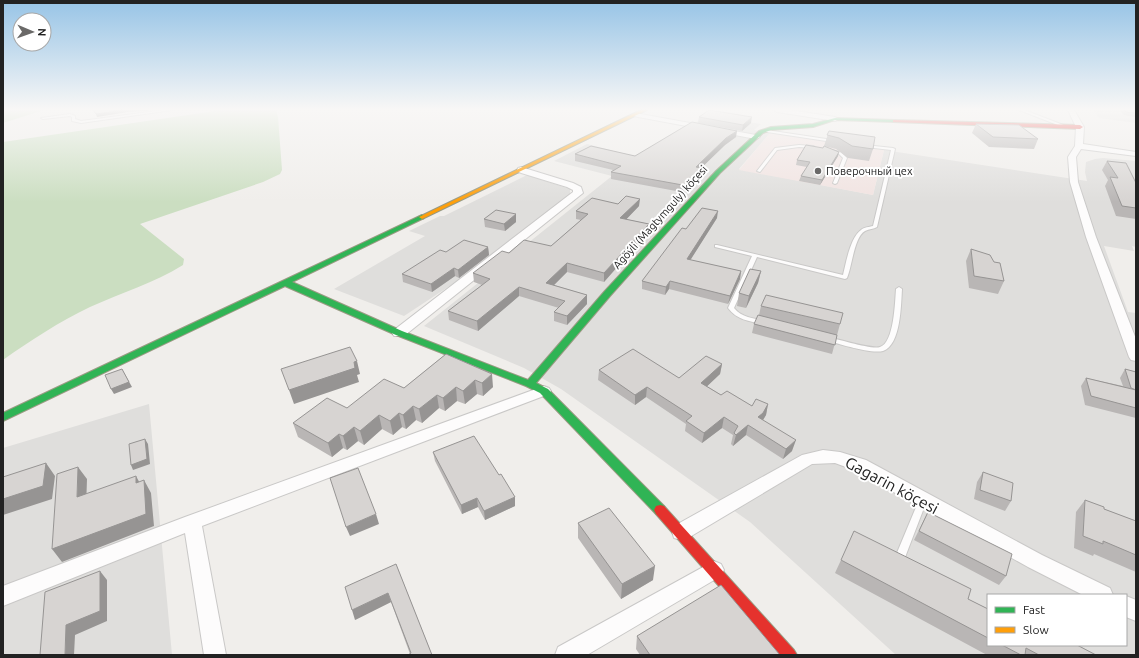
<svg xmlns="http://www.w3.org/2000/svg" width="1139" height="658" font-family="Ubuntu,sans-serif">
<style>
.residential{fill:#dfdedc;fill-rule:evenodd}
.commercial{fill:#f1e3e1}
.forest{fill:#cbdec1}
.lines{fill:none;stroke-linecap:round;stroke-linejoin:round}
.lane-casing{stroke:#c9c8c7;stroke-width:2}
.street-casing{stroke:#c9c8c7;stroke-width:2}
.fast-casing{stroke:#999a82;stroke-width:2}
.slow-casing{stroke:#999a82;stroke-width:2}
.jam-casing{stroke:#999a82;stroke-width:2}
.lane{fill:#fdfcfc;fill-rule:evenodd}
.street{fill:#fdfcfc;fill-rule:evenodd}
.fast{fill:#30b455;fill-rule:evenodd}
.slow{fill:#ff9f0a;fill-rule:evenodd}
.jam{fill:#e5322d;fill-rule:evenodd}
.wall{fill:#b9b6b5}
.shaded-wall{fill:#969493}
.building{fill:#d7d4d2;stroke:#969493}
.poi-dot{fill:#6a6968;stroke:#fff;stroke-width:1.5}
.labels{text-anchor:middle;stroke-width:4;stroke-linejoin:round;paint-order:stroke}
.far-poi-label{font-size:11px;fill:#222;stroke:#fff;text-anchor:start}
.far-street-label{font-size:11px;fill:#222;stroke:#fff}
.near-street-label{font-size:16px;fill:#222;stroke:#fff}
</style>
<rect width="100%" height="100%" fill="#f0eeeb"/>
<path class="residential" d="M1093 110H1136V123L1099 118Z
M705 115 761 124 754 130 770 133 739 169 873 195 884 150 1087 181 1085 172 1086 162 1095 159 1103 158 1136 161V247L1132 246 1134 251 1104 246 1128 312 1136 313V655H896L750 522 561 389 524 368 424 326 612 176 554 161 587 144 641 158 689 128ZM988 595H1126V645H988Z
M527 175 570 189V194L471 272 404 316 334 289 425 236 409 231 440 216H444Z
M149 404 172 655H3V448Z"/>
<path class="commercial" d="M770 133 884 150 873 195 739 170Z"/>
<path class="forest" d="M3 110H44L3 123Z
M222 110H276L278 117 282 170 280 174 263 182 140 224 184 259 183 265C154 283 121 293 90 307 59 322 31 340 3 360V142Z"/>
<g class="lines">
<defs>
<path id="lane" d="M164 110H172L81 123 72 121V117L70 116 43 119 41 118 70 114 75 116V119L81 121Z
M1019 110H1024L1066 126 1063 127Z
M766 130 833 140 835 141 833 142 767 132H766Z
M799 145 813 146 815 147 813 148 799 147 777 150 760 172 757 171 775 148Z
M865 145 893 148 895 149 877 227C874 229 869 229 865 231 854 237 852 267 847 278L845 279 757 257 734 308C742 318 754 318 765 321L766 322 763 324C749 321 737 320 728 308L752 256 715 247V245H717L843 275C846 263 850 238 861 230 864 227 869 227 873 226L891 150 866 147H865Z
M831 150 841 152 847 158 837 183 835 184 833 183 843 158 839 154 831 152Z
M899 287 902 289C901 304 901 345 883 351 870 354 839 344 826 340L825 339 828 337C838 339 872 350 880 347 894 343 895 302 896 289Z
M923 497 926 498 927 500 904 560 902 563 899 564 896 563 894 560 919 500 920 498Z"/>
<path id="street" d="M774 110H790L835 117 839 119 835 121 777 112Z
M1068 110H1074L1084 127 1083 144 1136 152V156L1081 149 1076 157 1078 182 1096 237 1136 339V361L1131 360 1129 357 1086 237 1070 182 1068 157 1075 146 1076 127Z
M635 113 756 135 760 137 756 139 633 116 632 115Z
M521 167 573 183 581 187 583 193 404 336H394L392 333 394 330 573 192V190L567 187 518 172 517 170 518 168Z
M544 386 549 388 551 391 549 394 202 526 226 655H204L185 533 3 606V586L185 517Z
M823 450 840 452 866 460 1042 555 1110 588 1113 595H1083L1028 567 854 470 835 463 812 464 688 538 681 540 674 538 672 532 674 526 802 455Z
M714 561 721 564 724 570 721 576 587 655H555L558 647Z
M1126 596 1136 600V621L1126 617Z"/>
<path id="fast" d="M835 118 895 120 897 121 895 122 835 120 813 127 771 130 763 133 720 173 610 296 536 383 548 389 664 506 666 510 664 514 660 515 656 514 540 393 526 386 396 335 285 286 3 421V413L422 215 424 216V218L292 282 402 331 528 380 604 292 716 171 759 131 771 127 813 124Z"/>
<path id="slow" d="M641 110H647L424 218 422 219 419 217Z"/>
<path id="jam" d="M895 120 1080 125 1083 127 1080 129 893 122V120Z
M660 505 664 506 794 650 797 655H779L656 514 654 510 656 506Z"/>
</defs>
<use href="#lane" class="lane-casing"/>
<use href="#street" class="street-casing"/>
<use href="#fast" class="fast-casing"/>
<use href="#slow" class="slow-casing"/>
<use href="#jam" class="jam-casing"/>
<use href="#lane" class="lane"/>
<use href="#street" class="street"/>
<use href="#fast" class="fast"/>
<use href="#slow" class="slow"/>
<use href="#jam" class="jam"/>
</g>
<path class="wall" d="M1119 110H1136V117L1124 115Z
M699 117 751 123 742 131 698 123Z
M976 124 1038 139 1034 149 989 147 972 133Z
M829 131 873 149 869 161 848 158 836 149 824 146Z
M736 137 725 145 701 168 704 169 703 175 687 193 611 179V172L613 170 575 161V154L635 156Z
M838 156 820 185 799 181 801 176 807 167 796 165 797 160Z
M1107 161 1136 183V219L1116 216 1105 186 1108 180 1102 170Z
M618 204 639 206 626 219 649 224 648 232 604 282 567 272 554 285 587 295V304L567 325 554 321V312L559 308 519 296 478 331 449 320 448 311 482 285 474 282 473 273 509 253 551 246 581 220 576 219V211Z
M516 214V222L505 231 485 227 484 219Z
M717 218 690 260 741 271 740 279 728 304 669 289 665 295 642 289V281L686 229Z
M488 247 489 255 459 278 455 276 432 292 403 282 402 274 446 252Z
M971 249 1004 281 998 294 969 288 966 261Z
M761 271 758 283 746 308 737 306 739 293Z
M761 306 840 324 832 354 752 333 754 324 759 315Z
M446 354 493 387 483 396 477 394 465 404 457 401 445 411 439 408 422 423 416 420 406 429 402 427 393 435 382 429 364 445 358 441 347 450 343 448 332 457 298 437 293 423 347 408 404 388Z
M722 364 720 374 707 386 721 395 752 406 768 404 766 415 763 420 792 451 783 459 746 435 733 446 731 444 733 435 722 428 702 443 685 431 686 424 646 397 635 405 598 380 599 370 679 378Z
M1125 369 1136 372V418L1085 405 1081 386 1086 378 1123 386 1120 378Z
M433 452 499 475 515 497V506L485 520 478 507 462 514 435 461Z
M983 472 1011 501 1005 511 974 499 977 482Z
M1085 500 1104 509 1136 521V572L1094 554 1093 556 1074 548 1076 512Z
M928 512 1006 576 999 585 914 540Z
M578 523 653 580 621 599 578 538Z
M841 560 968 599 988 609V645H1077L1096 655H987L835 573Z
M396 564 432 655 410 654 391 602 355 620Z
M637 636 780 655H640L636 649Z"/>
<path class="shaded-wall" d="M123 110H157L128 112 97 117 96 114Z
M752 117 751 123 742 131 743 125Z
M737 131 736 137 725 145 695 174 696 167 726 138Z
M839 152 838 156 820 185 822 180Z
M704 169 703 175 687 193 688 186Z
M640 199 639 206 620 226V218Z
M718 211 717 218 686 267 687 259Z
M516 214V222L505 231 504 224Z
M649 224 648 232 604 282V273Z
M488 247 489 255 459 278 458 270Z
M567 263V272L547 292 546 283Z
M454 268 455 276 432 292 431 284Z
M741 271 740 279 728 304 730 296Z
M761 271 758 283 746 308 749 296Z
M670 281 669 289 665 295 666 287Z
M519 287V296L478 331 477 321Z
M587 295V304L567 325V316Z
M357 361 360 374 357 375 359 382 294 404 289 390Z
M722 364 720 374 700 393 701 383Z
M122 369 132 387 114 394 111 389Z
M492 374 493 387 483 396 482 383Z
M475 380 477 394 465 404 463 391Z
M456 387 457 401 445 411 443 398Z
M647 387 646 397 635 405V395Z
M437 395 439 408 422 423 419 409Z
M768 404 766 415 761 423 758 417Z
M413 406 416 420 406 429 403 415Z
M399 413 402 427 393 435 390 421Z
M379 415 382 429 364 445 360 431Z
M724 417 722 428 702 443 704 433Z
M748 425 746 435 733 446 736 435Z
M354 427 358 441 347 450 343 436Z
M339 434 343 448 332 457 328 443Z
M145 439 148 444 150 464 133 470 131 465Z
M796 440 792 451 783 459 786 449Z
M46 463 55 476 52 499 3 515V499Z
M78 467 87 479 86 509 77 497Z
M136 476 143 489 136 483Z
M144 480 151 493 154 526 62 562 52 549Z
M515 497V506L485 520 484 511Z
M477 498 478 507 462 514 461 505Z
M376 514 379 524 350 536 346 527Z
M655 566 653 580 621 599 622 584Z
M100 571 107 580V621L75 635 74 655H65L66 625Z
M388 593 391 602 355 620 352 610Z"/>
<path class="building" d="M93 110H123L96 114Z
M709 110 752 117 743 125 699 117Z
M1124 110H1136V113L1126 112Z
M692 122 737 131 726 138 696 167 704 169 688 186 611 172 621 166 575 154 591 146 635 156Z
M976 124 1019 125 1038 139 993 137Z
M829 131 875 137 873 149 852 146 839 138 827 135Z
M806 145 823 148 824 146 839 152 822 180 801 176 810 162 797 160Z
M1107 161 1126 163 1136 183V208L1122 206 1110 177 1118 178Z
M626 196 640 199 620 218 649 224 604 273 567 263 546 283 587 295 567 316 554 312 565 301 519 287 477 321 448 311 490 279 473 273 502 251 509 253 524 240 551 246 588 214 576 211 592 198 618 204Z
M702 208 718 211 687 259 741 271 730 296 670 281 666 287 642 281 682 228 686 229Z
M496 210 516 214 504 224 484 219Z
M464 240 488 247 458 270 454 268 431 284 402 274 440 250 446 252Z
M971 249 990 255 994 262 1000 263 1004 281 974 276Z
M750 269 761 271 749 296 739 293Z
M766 295 843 313 840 324 761 306Z
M758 315 837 335 835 345 754 324Z
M350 347 357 361 354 362 355 368 289 390 281 369Z
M633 349 679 378 706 356 722 364 701 383 721 395 727 391 752 406 756 399 768 404 763 413 758 417 796 440 786 449 748 425 736 435 734 433 738 426 724 417 704 433 686 421 692 416 647 387 635 395 599 370Z
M446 354 492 374 482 383 475 380 463 391 456 387 443 398 437 395 419 409 413 406 403 415 399 413 390 421 379 415 360 431 354 427 343 436 339 434 328 443 293 423 327 398 347 408 384 379 404 388Z
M122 369 129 382 111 389 105 375Z
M1125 369 1136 372V390L1131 388Z
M1086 378 1136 390V408L1091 396Z
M474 436 499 475 501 474 515 497 484 511 477 498 461 505 433 452Z
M145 439 147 459 131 465 129 444Z
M46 463 43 486 3 499V477Z
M78 467 77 497 136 476V483L144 480 146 514 52 549 57 474Z
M358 468 376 514 346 527 330 478Z
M983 472 1013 483 1011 501 980 490Z
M1085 500 1104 507V509L1136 521V555L1103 541V544L1083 536Z
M609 508 655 566 622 584 578 523Z
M928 512 1012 554 1006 576 919 531Z
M854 531 971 589 968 599 988 609V638L841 560Z
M396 564 432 655H408L411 653 388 593 352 610 345 587Z
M100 571V611L66 625 65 655H40L45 592Z
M721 585 780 655H650L637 636Z
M1002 645H1077L1096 655H1039L1026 648 1025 655H1021Z"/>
<linearGradient id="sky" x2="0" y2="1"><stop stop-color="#97c4e6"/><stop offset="0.54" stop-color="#f8f7f6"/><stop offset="1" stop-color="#f8f7f6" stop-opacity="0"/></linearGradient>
<rect width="1139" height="202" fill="url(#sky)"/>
<circle class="poi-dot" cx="818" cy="171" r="4"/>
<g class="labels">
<g class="far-poi-label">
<text x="826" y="175">Поверочный цех</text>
</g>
<g class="far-street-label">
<text transform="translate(660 217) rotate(-48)" y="4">Agöýli (Magtymguly) köçesi</text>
</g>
<g class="near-street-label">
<text transform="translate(892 485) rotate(28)" y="6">Gagarin köçesi</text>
</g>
</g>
<rect width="1139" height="658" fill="none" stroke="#222222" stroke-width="8"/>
<rect x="987" y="594" width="140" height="52" fill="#ffffff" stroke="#a7a7a7"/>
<rect x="995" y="607" width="20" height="6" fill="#30b455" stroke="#a7a7a7"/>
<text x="1023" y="614" font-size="12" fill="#222222">Fast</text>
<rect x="995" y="627" width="20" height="6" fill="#ff9f0a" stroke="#a7a7a7"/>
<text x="1023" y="634" font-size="12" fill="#222222">Slow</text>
<g transform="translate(32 32) rotate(92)"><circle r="19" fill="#ffffff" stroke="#a7a7a7"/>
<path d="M0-3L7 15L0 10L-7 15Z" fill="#6a6968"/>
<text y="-6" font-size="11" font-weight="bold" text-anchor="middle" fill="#222222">N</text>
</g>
</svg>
